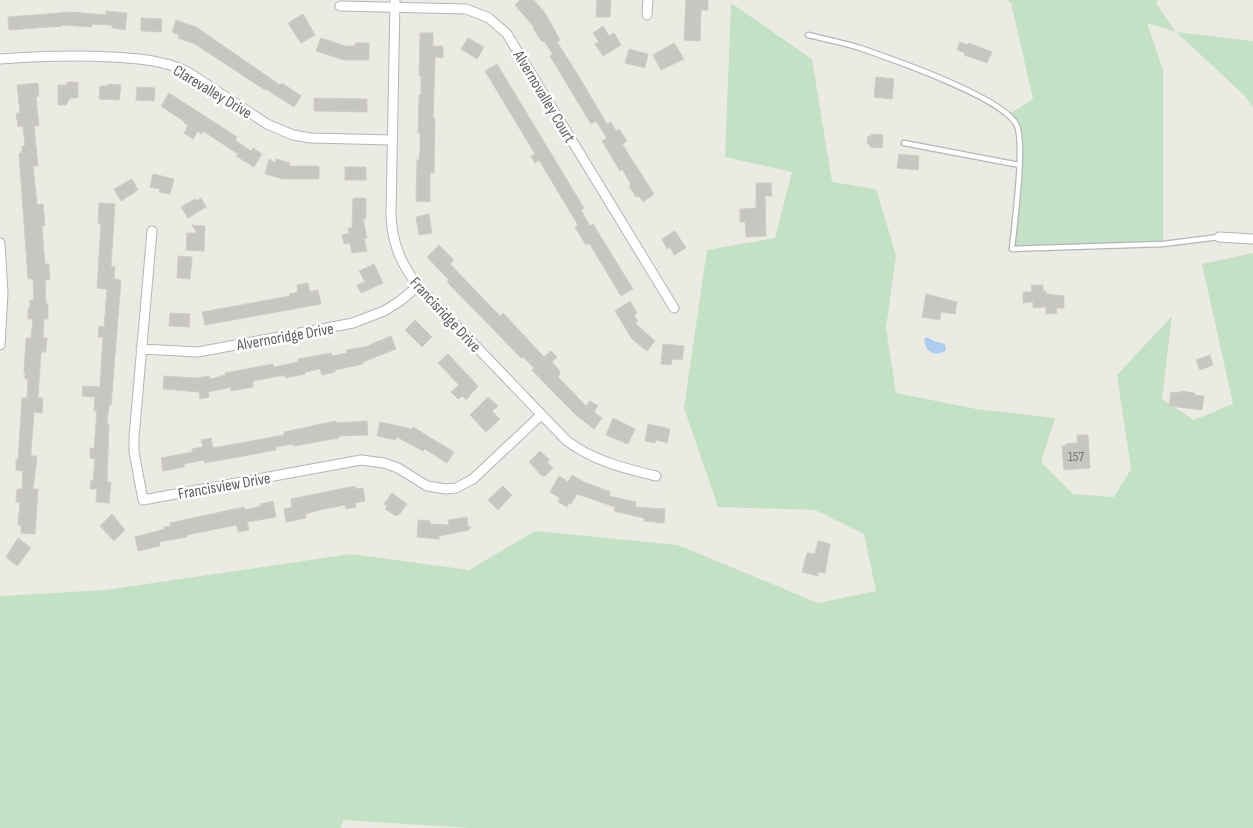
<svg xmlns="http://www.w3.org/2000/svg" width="1253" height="828" font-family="'Sofia Sans Condensed',sans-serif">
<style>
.green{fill:#c3e1c5}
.water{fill:#accef4}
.building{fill:#c8c6c0;stroke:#d0cdc3}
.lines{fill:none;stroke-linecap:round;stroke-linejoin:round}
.service-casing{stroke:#b4b5b9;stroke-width:7}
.minor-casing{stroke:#b4b5b9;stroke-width:11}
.service{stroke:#fff;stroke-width:4.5}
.minor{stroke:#fff;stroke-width:9}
.labels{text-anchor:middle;stroke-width:5;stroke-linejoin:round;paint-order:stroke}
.number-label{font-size:14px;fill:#76787a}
.street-label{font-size:16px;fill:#5b5e62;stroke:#fff}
</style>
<rect width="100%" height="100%" fill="#ecebe3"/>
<path class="green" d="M1007 0H1158L1156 3 1176 32 1253 41V108L1245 96 1176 32 1147 23 1163 70V244L1012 249 1021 143 1016 124 1008 115 1033 99 1011 3Z
M731 3 812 59 832 182 876 189 896 255 886 328 896 393 976 409 1055 418 1041 462 1073 494 1114 497 1131 469 1117 375 1172 316 1162 399 1194 420 1233 404 1202 264 1253 253V828H469L343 820 341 828H0V596L105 590 351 554 469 570 535 531 678 545 818 603 876 591 864 534 815 510 718 507 684 408 707 250 775 238 792 172 725 157Z"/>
<path class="water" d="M927 337 934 341 945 344 946 350C935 358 925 352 924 339Z"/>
<path class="building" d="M520 0H534L545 13 560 40 557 42 578 75 607 124 611 122 616 131 619 129 627 141 622 144 654 194 643 202 639 196 636 197 629 186 631 184 622 169 620 171 602 141 607 138 596 121 591 124 550 56 553 55 544 41 542 42 533 28 534 27 515 5Z
M597 0H611L610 17H596Z
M686 0H708V10H701L700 41 684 40Z
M106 11 127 13 125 30 112 28V25L92 24 91 27 62 25V26L9 30 8 17 71 12 106 15Z
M303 14 315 35 301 43 288 23Z
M141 18 162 19 161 32 141 31Z
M176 20 196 27 280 85 282 83 301 96 294 107 266 89 265 90 195 44 178 38 179 35 172 32Z
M603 26 609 36 614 33 621 45 603 56 595 44 599 42 593 33Z
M420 33H433V46H443V58L435 57 433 119H435L434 173 430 172V202L416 201 417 160H419L420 151V133H418L419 95H421V76H419Z
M321 38 345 46H355V43H369V60H344L316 51Z
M468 38 484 47 477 59 461 49Z
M960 42 968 45 969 43 992 52 987 63 964 55 965 53 957 50Z
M674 43 684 59 661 70 653 55Z
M629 49 648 54 645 68 625 63Z
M497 64 584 208 581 210 590 226 593 224 633 289 621 296 589 243 586 245 575 227 578 225 539 160 535 163 531 156 535 154 485 71Z
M876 77 894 79 892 99 874 97Z
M67 82H78V98H70L66 105H58V85H67Z
M38 83 39 96 36 97 39 126H34L38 166H33L37 205 43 204 45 225 42 226 45 264H49L50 280H45L46 304H48V319H44L43 338H47L46 352H41L38 398H43L42 413 34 412 31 452V456H37L33 489H38L35 534 21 533V525H18L20 502H16L17 489H22L23 471 16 470V459L18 460 22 398H27L28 379H25V372H24L26 338H31L33 319H28V308H30V300H34L33 279H28L19 153H22V146H25L23 126 18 127 16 113H20L17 85Z
M108 84 121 85 119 100 99 99 100 86H108Z
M137 87 155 88 154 101 136 100Z
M169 93 237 137 235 140 251 151 253 148 262 154 254 167 236 156 238 154 203 131 201 134 198 131 193 139 184 133 188 126 184 123 185 122 161 106Z
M314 98 367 99V112L314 111Z
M871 134 883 135 882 148 870 147V144H867L868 136H871Z
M899 154 919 156 918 170 897 168Z
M269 159 275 163 276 159 290 163 289 166H319V179H283L265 174Z
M345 167H366V180H345Z
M153 174 174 179 170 194 159 192 160 189 150 187Z
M132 179 138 190 121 201 114 189Z
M756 183H771L772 196H765L766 236 746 237 745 222H740V209L756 208Z
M201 198 206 207 188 218 181 207 195 199 196 201Z
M353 198H366V219H363L367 238 364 239 367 251 352 253 350 243 344 244 342 235 349 233 348 228H352Z
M99 203 115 204 111 266 115 267 114 279 121 280 111 405H109L107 425H109L107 482H111L109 503 96 502 97 489H90L91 480 93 481 95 459 90 458V448L94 449 97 411H94L95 397 82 396 83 386 100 387 103 337H98L99 326 104 327 107 289 97 288 101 224H98Z
M429 214 432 233 419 235 416 217Z
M192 225 205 226 204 251 186 250 187 233H197Z
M675 231 686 248 674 255 670 247 667 249 662 239Z
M439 245 454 260 450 264 500 316 503 313 544 357 551 351 557 357 552 362 559 370 560 374 558 377 586 406 590 401 598 406 594 412 602 418 594 429 577 416 554 393 532 370 534 368 523 357 521 358 490 326 447 282 449 280 427 257Z
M178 256 192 257 190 279 177 278Z
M374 264 383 283 361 293 357 285 365 282 359 271Z
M308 283 310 292 318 290 321 304 205 325 202 312 290 296 289 294 298 292 297 285Z
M1031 285H1043V291H1046V294L1064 296V308H1056L1057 313 1046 314V307L1033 308V302L1023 303V292H1032Z
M926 294 957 302 955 314 941 312 940 320 922 317Z
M630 301 637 313 634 315 638 321 635 323 655 341 647 351 632 339 615 311Z
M170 313 190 314 189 327 169 326Z
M415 320 432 337 422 347 405 330Z
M391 336 396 349 363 362V364L335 370V372L322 375 320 369 305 372V374L285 378V375L253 381V387L231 391V387L208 392 209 397 200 399 199 392 163 389 164 376 196 378 209 376 210 379 226 375 225 373 273 364 274 367 298 362V359L331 353 332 356 347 353 346 350 365 347Z
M663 344 684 346 682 360 672 359 671 365 661 364Z
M448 354 478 386 466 400 463 396 458 399 451 392 459 385 438 363Z
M1210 355 1213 365 1200 370 1196 360Z
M1180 391 1195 393 1194 395 1204 396 1202 410 1169 406 1171 392 1180 393Z
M488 397 498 406 492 411 500 419 486 432 470 415Z
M613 418 635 429 628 444 606 435Z
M335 421 336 423 367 421 368 435 338 436 339 438 294 446 293 444 276 447V450L205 463 204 460 184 464V467L163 471 161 458 192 452V449L203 447 201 440 211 438 213 448 284 435V432Z
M380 422 412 429 413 427 454 452 447 463 425 449 423 451 397 437 396 440 377 436Z
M648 424 670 429 667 443 656 440 655 443 645 441Z
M1077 435H1088L1090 468 1064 470 1062 446H1066V444L1077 443Z
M540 451 550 460 547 462 553 468 545 476H542L529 462Z
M572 475 584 482 610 492 609 496 636 502 635 507 665 509 664 523 644 521V518L614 511 615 507 577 494 571 504 569 503 567 507 558 502 560 498 550 492 559 476 568 482Z
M355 486V489L363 488 365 501 355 503 356 507 346 509 345 505 324 509 305 514 306 518 286 522 284 509 292 507 291 499Z
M503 486 512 495 498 510 488 500Z
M392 493 407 504 399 515 398 514 396 516 385 509 387 506 384 504Z
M273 501 276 517 247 522 249 530 239 532 236 525 187 535V537L159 542 160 546 138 551 135 537 165 529 164 527 171 526 170 523 244 507 245 510 261 506 260 504Z
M112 514 125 530 114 541 100 526Z
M467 517 468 527H471L469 530 439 536V539L417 537 418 520 430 521V524L449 525 448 520Z
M18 538 31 548 17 566 6 557Z
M818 541 830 544 825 573 818 572V576L802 572 807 553 815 554Z"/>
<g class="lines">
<defs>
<path id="service" d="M808 35C825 39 843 43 860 48 892 59 1001 97 1016 124 1026 140 1014 226 1012 249L1163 244 1219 237
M904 143 1019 165"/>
<path id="minor" d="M395 0 391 215C392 243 401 264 418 286L566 440C593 461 623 468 656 476
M340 6 466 9 489 18 507 34 674 308
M647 15 648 0
M0 59C38 56 75 55 113 57 140 59 163 60 188 72L267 124 293 135 311 138 392 140
M152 231 134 437V452L143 500 361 460 384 463 398 468 427 486 446 489 456 488 473 479 541 415
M1219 237 1253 239
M0 243 3 293 0 345
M141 349 198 352 353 323 384 311 400 301 418 286"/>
</defs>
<use href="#service" class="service-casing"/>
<use href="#minor" class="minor-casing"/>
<use href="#service" class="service"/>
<use href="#minor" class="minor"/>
</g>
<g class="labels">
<g class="number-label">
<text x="1076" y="461">157</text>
</g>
<g class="street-label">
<text transform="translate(213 91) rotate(31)" y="6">Clarevalley Drive</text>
<text transform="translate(545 96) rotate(59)" y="6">Alvernovalley Court</text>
<text transform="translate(446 314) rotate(47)" y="6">Francisridge Drive</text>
<text transform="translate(285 336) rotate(-10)" y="6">Alvernoridge Drive</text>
<text transform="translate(224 485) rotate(-10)" y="6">Francisview Drive</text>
</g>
</g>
</svg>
